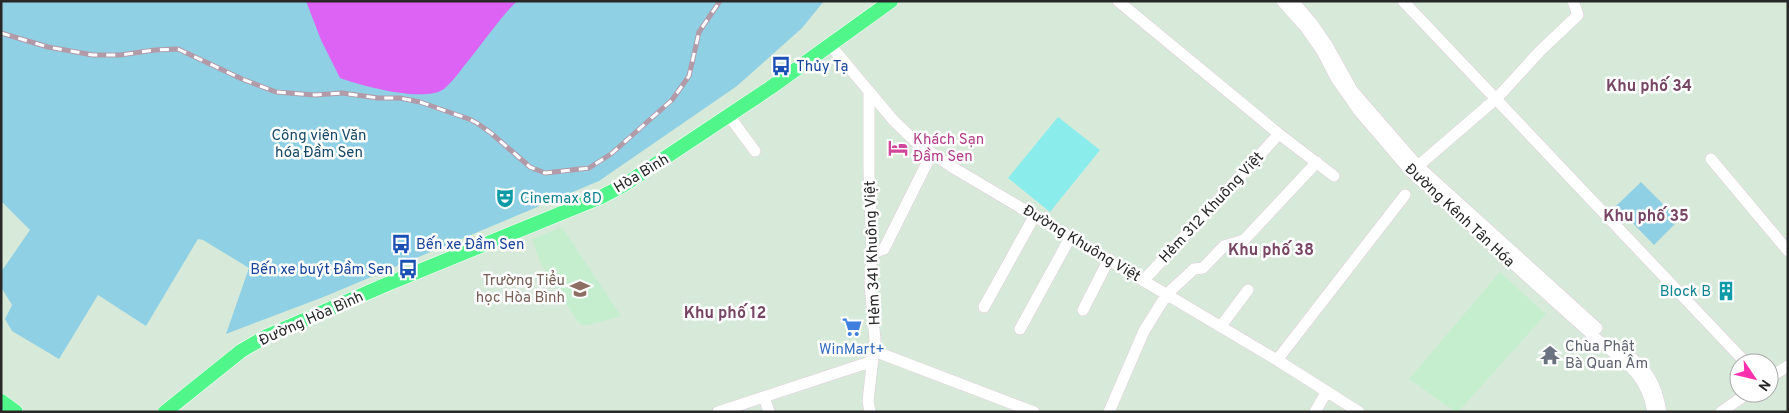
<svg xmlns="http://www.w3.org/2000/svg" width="1789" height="413" font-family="Overpass,sans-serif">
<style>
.education{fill:#c5eecf}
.green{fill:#90d0e4}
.pitch{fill:#8becec}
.water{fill:#dc63f3}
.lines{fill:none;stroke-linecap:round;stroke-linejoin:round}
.minor-casing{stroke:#e1ccd9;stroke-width:12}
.major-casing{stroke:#fff;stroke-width:15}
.minor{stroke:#fff;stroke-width:11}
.major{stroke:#50f689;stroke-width:14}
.rail-casing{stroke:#b29aa8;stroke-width:5}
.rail{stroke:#fff;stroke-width:3;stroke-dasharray:9;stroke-linecap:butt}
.labels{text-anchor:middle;stroke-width:5;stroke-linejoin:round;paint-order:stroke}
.transit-label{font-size:15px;fill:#164399;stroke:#fff;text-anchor:start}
.park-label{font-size:15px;fill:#164764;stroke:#fff}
.hotel-label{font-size:15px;fill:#b23c85;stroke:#fff;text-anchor:start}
.street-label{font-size:15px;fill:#272727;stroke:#fff}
.culture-label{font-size:15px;fill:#0d838f;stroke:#fff;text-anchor:start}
.education-label{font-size:15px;fill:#785e54;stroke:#fff;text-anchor:end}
.worship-label{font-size:15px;fill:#5b616d;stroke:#fff;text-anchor:start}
.shop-label{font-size:15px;fill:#366cbe;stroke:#fff}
.neighbourhood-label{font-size:16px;font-weight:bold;fill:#784664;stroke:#fff}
</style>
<rect width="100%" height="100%" fill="#d7eada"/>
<path class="education" d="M562 227 621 316 588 325H582L577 321 540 262 532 239Z
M1500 272 1546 314 1458 412H1456L1409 379Z"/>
<path class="green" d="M1 1H824L802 28 737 86 599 181 326 296 226 334 249 268 203 240 198 239 146 326 98 295 59 359 12 331 5 319 12 305 1 287V272L30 230 1 201Z
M1641 182 1679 220 1654 245 1616 206Z"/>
<path class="pitch" d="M1058 117 1100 150 1050 212 1008 178Z"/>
<path class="water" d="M306 1H517C497 21 482 45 464 66 458 74 451 83 444 89 424 103 362 86 340 78L321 40Z"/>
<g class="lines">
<defs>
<path id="minor" d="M1118 1 1279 134 1334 176
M1282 1 1306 28 1322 51 1336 78 1359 111 1411 172 1598 340C1626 363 1646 373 1653 412
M1293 1 1311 22 1327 45 1352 90 1418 166 1597 328
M1403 1 1746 363
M831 46 894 121 916 142 952 167 1277 360 1359 412
M869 93V172L872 253 870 284 875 340 868 401 870 412
M729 116 755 151
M1711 159 1788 251
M1418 166 1497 98 1540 51 1578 15 1573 1
M872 253 884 249 932 153
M1144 280 1279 134
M984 307 1035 215
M1083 310 1109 259
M1221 326 1248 290
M1020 329 1071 236
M874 351 1034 412
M1626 353C1649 372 1656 383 1661 412
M1277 360 1405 195
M1769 378 1788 366
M764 397 769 412
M718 412 873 361
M1109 412 1144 331 1167 294 1194 269 1203 268 1224 246 1244 240 1317 162
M1315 412 1327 391
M1721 412 1748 393"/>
<path id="major" d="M1 401 16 412
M165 412 241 351 265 337 385 285 601 197 624 185 770 88 891 1"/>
</defs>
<use href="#minor" class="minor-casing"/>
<use href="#major" class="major-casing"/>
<use href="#minor" class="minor"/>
<use href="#major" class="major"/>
<defs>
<path id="rail" d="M1 33 48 47 93 55H120L155 50 178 49 242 79 276 92 315 95 342 93 378 98H400L420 102 469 119 477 123 491 133 530 167 545 173 589 168 611 154 672 100 689 76 699 32 720 1"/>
</defs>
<use href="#rail" class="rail-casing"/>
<use href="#rail" class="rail"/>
</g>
<defs>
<symbol id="bus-bare" viewBox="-9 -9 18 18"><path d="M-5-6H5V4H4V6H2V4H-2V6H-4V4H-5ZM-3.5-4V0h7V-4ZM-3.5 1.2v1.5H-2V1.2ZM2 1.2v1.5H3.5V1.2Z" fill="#1a4fb4" stroke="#fff" stroke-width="2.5" paint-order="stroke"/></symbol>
<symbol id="hotel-bare" viewBox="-9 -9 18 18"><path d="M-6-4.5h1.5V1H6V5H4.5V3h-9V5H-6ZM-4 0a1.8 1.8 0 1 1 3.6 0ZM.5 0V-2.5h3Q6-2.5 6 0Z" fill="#d1479c" stroke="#fff" stroke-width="2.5" paint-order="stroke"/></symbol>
<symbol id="theatre-bare" viewBox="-9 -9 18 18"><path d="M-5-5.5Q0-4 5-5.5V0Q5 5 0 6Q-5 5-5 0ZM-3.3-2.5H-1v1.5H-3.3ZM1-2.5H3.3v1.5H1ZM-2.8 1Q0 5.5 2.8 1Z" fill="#0f9aa8" stroke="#fff" stroke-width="2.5" paint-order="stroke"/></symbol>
<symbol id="school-bare" viewBox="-9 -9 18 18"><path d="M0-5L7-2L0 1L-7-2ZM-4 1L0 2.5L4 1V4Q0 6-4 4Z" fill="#8d6e63" stroke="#fff" stroke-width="2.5" paint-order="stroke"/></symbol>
<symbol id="building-bare" viewBox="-9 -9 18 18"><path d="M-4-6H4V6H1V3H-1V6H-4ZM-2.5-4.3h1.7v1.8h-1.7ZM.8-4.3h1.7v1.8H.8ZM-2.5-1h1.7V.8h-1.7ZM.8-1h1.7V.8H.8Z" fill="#0f9aa8" stroke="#fff" stroke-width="2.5" paint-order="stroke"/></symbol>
<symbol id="supermarket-bare" viewBox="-9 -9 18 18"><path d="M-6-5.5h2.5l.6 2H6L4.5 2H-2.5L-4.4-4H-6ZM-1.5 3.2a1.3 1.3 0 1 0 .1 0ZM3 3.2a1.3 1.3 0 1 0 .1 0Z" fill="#3f7fe0" stroke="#fff" stroke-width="2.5" paint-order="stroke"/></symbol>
<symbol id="temple-bare" viewBox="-9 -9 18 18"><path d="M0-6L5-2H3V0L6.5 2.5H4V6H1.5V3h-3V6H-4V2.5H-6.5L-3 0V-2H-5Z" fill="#6b7280" stroke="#fff" stroke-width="2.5" paint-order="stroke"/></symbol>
</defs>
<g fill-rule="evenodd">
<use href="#bus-bare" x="767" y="52" width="28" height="28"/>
<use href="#hotel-bare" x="884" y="134" width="28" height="28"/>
<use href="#theatre-bare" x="491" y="184" width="28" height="28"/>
<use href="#bus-bare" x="387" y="230" width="28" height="28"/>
<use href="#bus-bare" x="394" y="255" width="28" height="28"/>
<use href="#school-bare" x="566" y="275" width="28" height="28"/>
<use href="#building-bare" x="1712" y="277" width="28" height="28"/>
<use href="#supermarket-bare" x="838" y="313" width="28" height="28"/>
<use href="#temple-bare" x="1536" y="341" width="28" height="28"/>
</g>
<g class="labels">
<g class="transit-label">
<text x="796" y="71">Thủy Tạ</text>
<text x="416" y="249">Bến xe Đầm Sen</text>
<text x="393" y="274" text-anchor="end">Bến xe buýt Đầm Sen</text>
</g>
<g class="park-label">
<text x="319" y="140">Công viên Văn<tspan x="319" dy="17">hóa Đầm Sen</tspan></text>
</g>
<g class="hotel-label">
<text x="913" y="144">Khách Sạn<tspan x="913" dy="17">Đầm Sen</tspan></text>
</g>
<g class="street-label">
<text transform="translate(641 173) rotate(-31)" y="5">Hòa Bình</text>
<text transform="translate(1211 207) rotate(-47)" y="5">Hẻm 312 Khuông Việt</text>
<text transform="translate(1460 215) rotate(43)" y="5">Đường Kênh Tân Hóa</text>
<text transform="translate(1082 243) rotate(31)" y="5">Đường Khuông Việt</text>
<text transform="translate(872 253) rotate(-92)" y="5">Hẻm 341 Khuông Việt</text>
<text transform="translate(311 318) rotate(-24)" y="5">Đường Hòa Bình</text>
</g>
<g class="culture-label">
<text x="520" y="203">Cinemax 8D</text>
<text x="1711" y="296" text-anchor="end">Block B</text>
</g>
<g class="education-label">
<text x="565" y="285">Trường Tiểu<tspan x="565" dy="17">học Hòa Bình</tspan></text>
</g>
<g class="worship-label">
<text x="1565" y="351">Chùa Phật<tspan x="1565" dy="17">Bà Quan Âm</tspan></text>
</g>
<g class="shop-label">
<text x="852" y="354">WinMart+</text>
</g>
<g class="neighbourhood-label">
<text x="1649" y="91">Khu phố 34</text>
<text x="1646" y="221">Khu phố 35</text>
<text x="1271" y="255">Khu phố 38</text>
<text x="725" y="318">Khu phố 12</text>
</g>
</g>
<rect width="1789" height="413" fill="none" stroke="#272727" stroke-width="5"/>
<g transform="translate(1754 378) rotate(125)"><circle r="24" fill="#ffffff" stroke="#a9a9a9"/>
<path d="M0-4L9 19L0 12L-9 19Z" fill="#ff2fae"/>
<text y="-8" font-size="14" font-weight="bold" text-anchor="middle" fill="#272727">N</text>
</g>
</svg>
